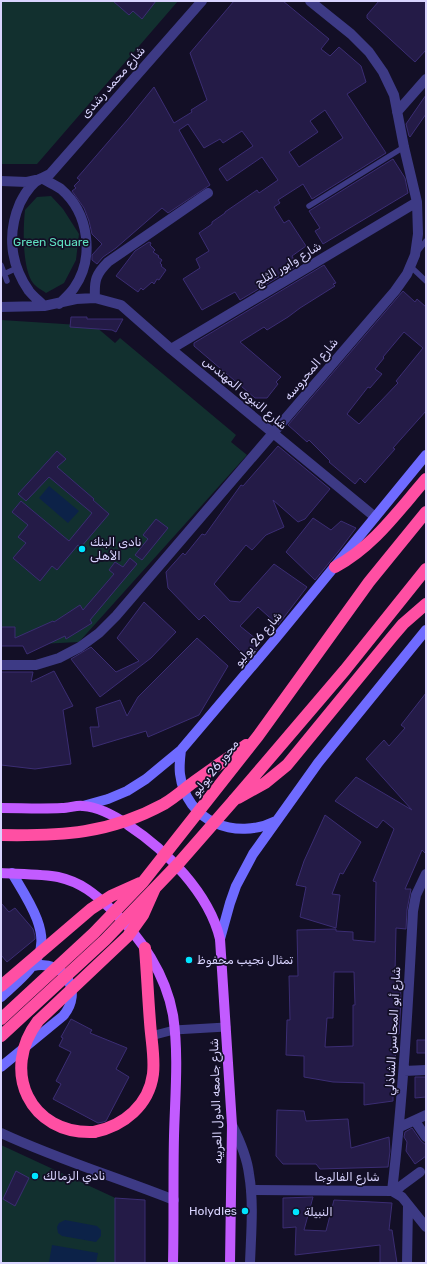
<svg xmlns="http://www.w3.org/2000/svg" width="427" height="1264" font-family="Rubik,Vazirmatn,sans-serif">
<style>
.green{fill:#12302f}
.water{fill:#0c2248}
.building{fill:#241b47;stroke:#3b2d73;fill-rule:evenodd}
.lines{fill:none;stroke-linecap:round;stroke-linejoin:round}
.service{stroke:#3d3a85;stroke-width:5.5}
.pedestrian{stroke:#3d3a85;stroke-width:9}
.minor{stroke:#3d3a85;stroke-width:10}
.tertiary{stroke:#3d3a85;stroke-width:10}
.secondary{stroke:#6f6bff;stroke-width:10}
.primary{stroke:#c25bff;stroke-width:10}
.motorway{stroke:#ff4fa3;stroke-width:12}
.motorway-bridge{stroke:#ff4fa3;stroke-width:12}
.poi-dot{fill:#00e5ff;stroke:#130f26;stroke-width:1.5}
.labels{text-anchor:middle;stroke-width:3.5;stroke-linejoin:round;paint-order:stroke}
.street-label{font-size:12px;fill:#d9d4ff;stroke:#130f26}
.park-label{font-size:12px;fill:#5fe0c0;stroke:#130f26}
.poi-label{font-size:12px;fill:#d9d4ff;stroke:#130f26;text-anchor:start}
</style>
<rect width="100%" height="100%" fill="#130f26"/>
<path class="green" d="M1 1H178L37 164H1Z
M51 196 63 209 79 234 76 260 64 283 46 293C42 290 36 287 33 283 22 268 23 228 25 210L37 197Z
M1 320 95 326 115 343 120 338 236 435 231 442 247 455 79 642 1 646Z
M1 1145 137 1208 138 1263H1Z"/>
<path class="water" d="M49 486 79 511 68 523 39 498Z
M65 1220 97 1226 101 1230V1236L96 1242 62 1236 58 1233 57 1227 59 1223Z
M52 1245 98 1253 96 1263 49 1262Z"/>
<path class="building" d="M113 1H156L142 19 133 11 129 15Z
M234 1H283L329 39 321 49 330 56 339 47 361 66 366 82 347 94 386 153 312 199 303 184 278 200 280 203 274 207 284 223 289 220 306 246 292 256 297 266 240 300 235 292 202 310 183 279 200 268 196 259 209 251 199 233 212 224V222L225 213V212L257 190 259 193 278 180 262 157 227 181 219 169 253 146 242 131 223 143 220 139 204 148 188 124 179 130 210 185 168 213 162 208 116 248 103 257 97 264 92 260V255L102 244 92 234 89 221 84 208 72 191 76 188 74 186 80 180 77 178 128 119 154 87 174 123 192 112 191 110 207 100 190 53ZM325 110 343 138 299 167 289 152 318 132 310 121Z
M379 1H426V50L415 62 367 18V15Z
M426 95V114L410 137 409 136 406 124Z
M393 159 405 178 408 193 323 244 315 231 320 228 309 211Z
M149 242 151 243 150 245 155 250 153 252 159 256 158 257 162 260 160 263 162 265 161 266 166 270 159 280 157 279 154 284 152 282 143 290 141 288 138 292 116 276 135 251Z
M324 265 336 283 333 284 335 286 300 308 288 317 267 330 264 327 240 342 281 377 276 382 278 384 267 398H255L194 346V343Z
M403 291 415 302 417 299 426 307V411L393 448 395 449 365 483 360 478 355 484 329 462 330 461 309 440 307 442 288 425ZM404 332 423 348 396 381 398 383 359 424 347 414 368 387 370 388 382 374 375 369 384 358 383 357Z
M71 317H87V319H123L116 332 112 330 70 327Z
M278 446 330 489 305 519 298 522 273 500 284 527 266 535 252 550 246 545 214 584 230 601 240 602 274 564 307 587 278 625 258 607 240 626 261 643 249 660 204 615 199 620 168 588 166 572 183 553 185 555 202 534 205 535 241 485 243 486Z
M57 451 66 459 57 467 94 499 93 500 109 514 81 547 78 545 57 570 52 566 40 581 13 558 26 543 18 537 28 525 12 512 21 501 69 541 92 513 49 477 26 501 18 494Z
M313 518 331 530 341 521 356 528 338 552 315 580 286 552Z
M156 519 168 528 142 560 135 555 148 539 143 535Z
M130 558 137 564 90 620 92 623 66 639 65 636 27 654 23 646H1V627H15V638L53 621 54 622 80 605 83 610 114 574 109 570 115 562 123 567Z
M144 602 176 632 151 658 100 697 71 659 91 647 116 672 139 661 117 638Z
M197 638 228 666 199 715 148 737 146 731 93 747 90 727H99L96 708 120 700 127 716 138 697Z
M54 671 73 706 63 710 71 764 35 769 1 765V672H33L31 682Z
M426 693V854L422 850 405 889H411L407 910 406 929 396 928 395 973H400L401 1001 399 1034H396L395 1070H393V1101L364 1105V1083L333 1082 304 1077V1056L286 1055 287 1020H290L289 976H298L297 930 336 929V931L353 932V940L375 942 376 882 373 881 394 829 383 820 377 828 335 801 356 777 412 810 366 759 384 740 389 746 405 728 401 725ZM334 972H354L355 1005H353V1046L325 1047 327 1018H333Z
M325 815 361 842 343 874 340 873 332 894 340 895 336 928 300 917 306 887 296 885 304 861Z
M1 903 9 912 15 908 33 929 35 936V939L7 962 1 955Z
M71 1019 92 1030 90 1033 127 1048 116 1069 129 1077 106 1121 103 1122 98 1123 53 1099 61 1084 56 1081 71 1052 59 1046 63 1038 61 1037Z
M417 1040H426V1053H417Z
M415 1077H426V1097L415 1098Z
M277 1110 304 1111 306 1121 348 1119 351 1148 389 1137 390 1151 388 1167 320 1169 316 1164H283L276 1156Z
M412 1128 421 1141 426 1145V1156L415 1164 406 1151 407 1142 404 1137 405 1132Z
M16 1171 29 1178 15 1206 3 1199Z
M313 1197 304 1230 326 1231 334 1200 392 1203 389 1230H392L397 1263H380V1245L295 1255 296 1227 283 1228V1198Z
M115 1198 145 1200V1263H115Z"/>
<g class="lines">
<path class="service" d="M309 206 404 147
M417 252 426 241
M1 265 7 281
M410 266 426 281
M4 274 17 268"/>
<path class="pedestrian" d="M151 1036 174 1030 226 1027"/>
<path class="minor" d="M397 112 426 79
M42 178 50 174 202 1
M1 181 27 182 36 180
M95 298C94 280 96 274 108 262L208 193
M59 304C64 299 70 294 74 288 95 258 89 213 61 189 55 185 48 182 42 178 32 182 25 193 20 203 7 233 10 264 29 291 33 296 39 301 44 306L76 299 95 298 121 305 171 349 375 517
M1 307 44 306
M171 349 417 202
M1 665H36L59 658 80 647 99 633 116 616 395 291 407 274 415 255 418 234 417 202 404 147 394 95 383 72 369 52 351 34 310 1
M404 1071 426 1070
M415 1121 426 1137
M400 1127 426 1115
M251 1190 392 1191 402 1197 426 1227
M392 1191C403 1098 408 1005 413 911L416 895 426 874
M395 1192 401 1186 420 1172
M407 1263 408 1205"/>
<path class="tertiary" d="M232 1125C240 1141 247 1157 249 1174 254 1203 251 1234 250 1263
M1 1133C57 1159 116 1177 174 1200"/>
<path class="secondary" d="M181 750C180 758 179 766 180 774 186 822 236 841 276 821
M83 806 108 799 127 791 146 779 181 750 276 638 426 455
M220 939 230 903 236 886 253 854 318 763 426 630
M1 997C14 985 30 973 38 956 51 931 24 894 12 873
M1 1067 63 1016C84 992 65 959 33 966"/>
<path class="primary" d="M1 808C21 808 42 809 62 808 69 808 77 805 83 806 99 807 115 816 128 825 166 850 209 893 220 939L232 1125 230 1263
M1 873C17 874 43 874 58 877 81 882 95 894 112 910 141 937 166 975 173 1015 179 1055 175 1096 174 1136 173 1178 174 1221 173 1263"/>
<path class="motorway" d="M335 567C374 546 398 511 426 479
M238 798 265 783 287 765 392 637 403 624 426 604
M234 800 345 670 426 569
M94 1132C124 1126 149 1105 153 1074 155 1057 151 1039 150 1022 148 997 147 973 145 948"/>
<path class="motorway-bridge" d="M1 835C62 836 109 834 164 804 174 798 182 791 191 784 209 771 228 758 246 745
M1 986 91 909 111 896 140 883
M1 1019 94 933 143 882 258 736 369 582 426 512
M1 1036 105 940 178 864 234 800
M94 1132C30 1135 0 1071 38 1021L128 936 143 915 155 888"/>
</g>
<g class="poi-dot">
<circle cx="82" cy="549" r="4"/>
<circle cx="189" cy="960" r="4"/>
<circle cx="35" cy="1176" r="4"/>
<circle cx="245" cy="1211" r="4"/>
<circle cx="296" cy="1212" r="4"/>
</g>
<g class="labels">
<g class="street-label">
<text transform="translate(113 82) rotate(-49)" y="4">شارع محمد رشدى</text>
<text transform="translate(288 264) rotate(-31)" y="4">شارع وابور الثلج</text>
<text transform="translate(311 369) rotate(-50)" y="4">شارع المحروسه</text>
<text transform="translate(245 393) rotate(40)" y="4">شارع النبوى المهندس</text>
<text transform="translate(258 639) rotate(-50)" y="4">شارع 26 يوليو</text>
<text transform="translate(215 768) rotate(-52)" y="4">محور 26 يوليو</text>
<text transform="translate(393 1031) rotate(-87)" y="4">شارع أبو المحاسن الشاذلي</text>
<text transform="translate(216 1101) rotate(-92)" y="4">شارع جامعه الدول العربيه</text>
<text x="347" y="1181">شارع الفالوجا</text>
</g>
<g class="park-label">
<text x="51" y="246">Green Square</text>
</g>
<g class="poi-label">
<text x="90" y="546">نادى البنك<tspan x="90" dy="14">الأهلى</tspan></text>
<text x="197" y="964">تمثال نجيب محفوظ</text>
<text x="43" y="1180">نادي الزمالك</text>
<text x="237" y="1215" text-anchor="end">HolydIes</text>
<text x="304" y="1216">النبيلة</text>
</g>
</g>
<rect width="427" height="1264" fill="none" stroke="#d9d4ff" stroke-width="4"/>
</svg>
